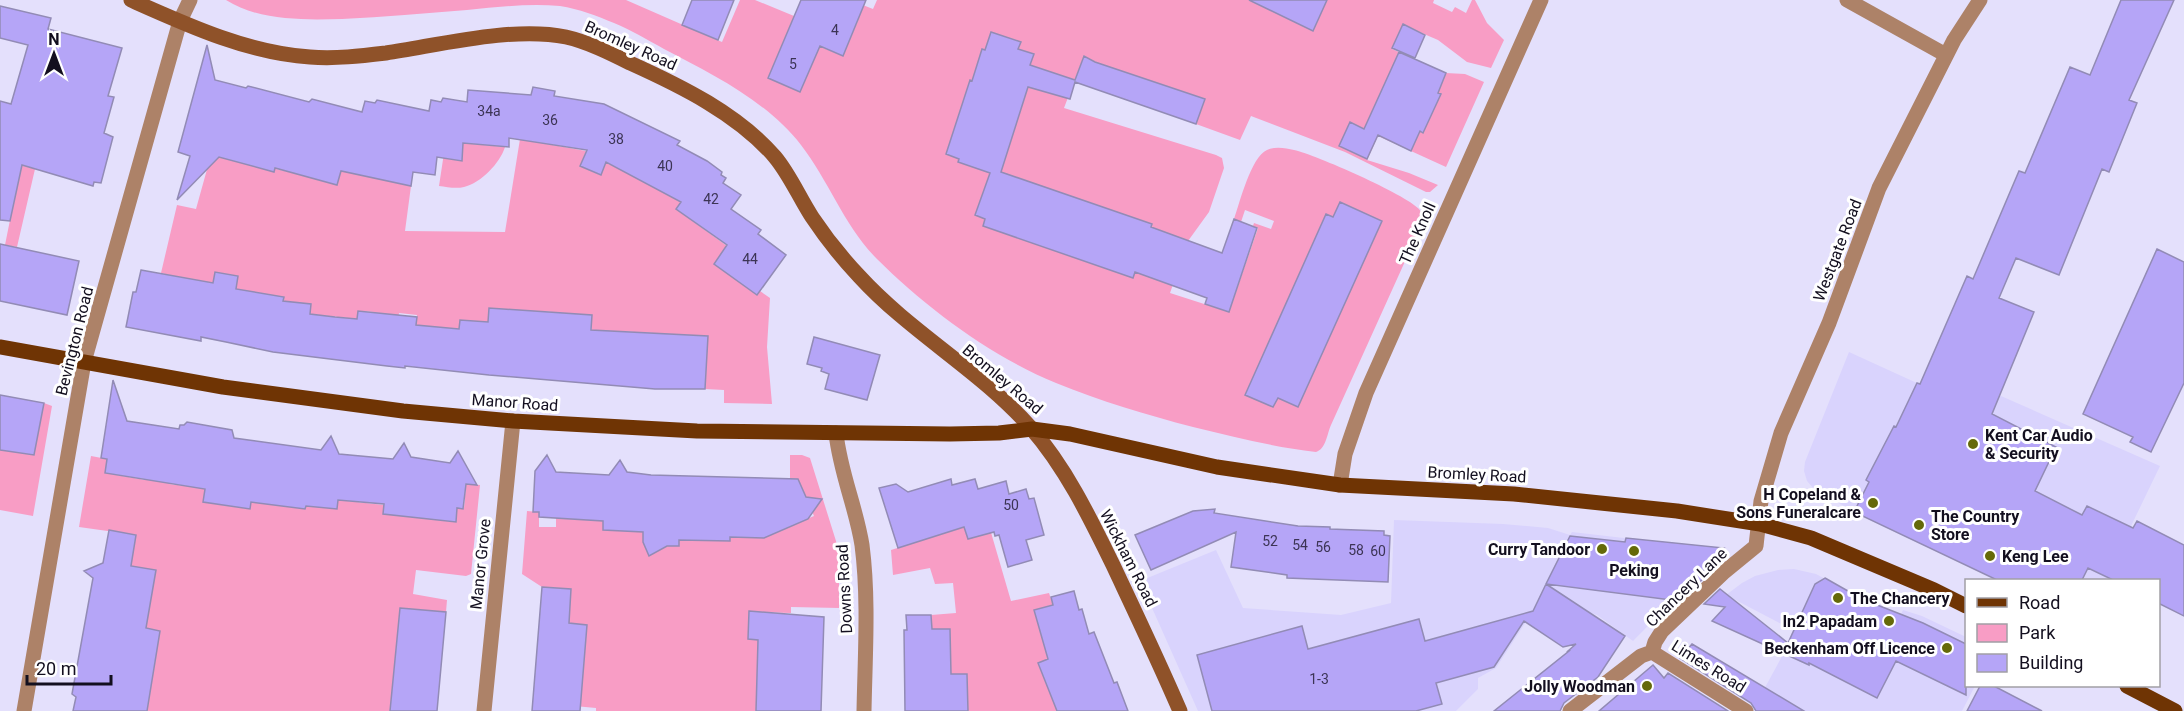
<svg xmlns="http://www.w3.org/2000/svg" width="2184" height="711" font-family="Roboto,sans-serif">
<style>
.built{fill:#d9d3fd}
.green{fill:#f89dc5}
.building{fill:#b5a5f7;stroke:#928bb5;stroke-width:1.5}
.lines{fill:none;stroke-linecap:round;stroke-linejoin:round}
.street{stroke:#ad8268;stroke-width:15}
.secondary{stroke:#8f5229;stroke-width:15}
.primary{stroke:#6f3404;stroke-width:15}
.poi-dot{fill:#656909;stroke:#fff;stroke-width:2}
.labels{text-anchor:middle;stroke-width:6;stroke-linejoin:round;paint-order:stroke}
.number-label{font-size:14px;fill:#3c3455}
.street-label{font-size:16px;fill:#130f1f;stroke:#fff}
.poi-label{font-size:16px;font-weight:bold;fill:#130f1f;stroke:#fff;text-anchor:end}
</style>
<rect width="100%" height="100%" fill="#e4e0fc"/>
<path class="built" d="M1849 352 1965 405 1976 385 2160 466 2105 580H1997L1880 525 1816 491 1807 481 1804 471 1805 462Z
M1394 520 1503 524 1548 528 1570 535 1572 532 1667 543 1716 555 1714 559 1633 641 1597 615 1575 608 1533 611 1496 668 1478 678V689L1456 711H1198L1140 581 1216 550 1243 608 1341 615 1391 603Z
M1794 569 1816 574 1862 599 1901 614 1903 610 1922 616 1966 637V686H1975L1962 711H1766L1756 704 1780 660 1793 630 1726 595 1742 583 1755 576 1778 570Z"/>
<path class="green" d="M226 0H626L722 42 740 0H755L794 16 768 78 800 92 818 50 811 43 843 56 859 18 850 0 873 9 877 0H1434L1433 3 1452 12 1455 7 1466 13 1472 0H1475L1487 23 1504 40 1491 68 1467 62 1438 40 1403 25 1392 49 1446 73 1465 74 1484 82 1446 167 1378 136 1367 160 1409 173 1438 185 1430 192H1426L1345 152 1251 116 1240 140 1196 124 1204 99 1083 58 1064 108 1216 155 1222 158 1224 168 1209 212 1188 241 1170 293 1229 312 1258 228 1253 226 1254 223 1271 229 1274 221 1245 210 1241 222 1234 219C1240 202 1251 157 1267 150 1275 146 1286 148 1294 150 1316 155 1405 194 1419 209 1423 214 1423 220 1421 226L1331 425C1327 434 1326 449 1316 452 1274 447 1234 437 1193 427 1147 415 1100 401 1056 383 992 357 926 308 877 259 844 226 829 181 801 145 767 101 712 74 664 49 648 40 631 30 614 23 597 16 579 9 560 6 529 3 498 7 467 10 425 13 384 17 342 19 304 20 259 21 226 0Z
M520 139 586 151 580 166 600 175 606 163 626 172 681 202 676 209 727 246 714 264 757 295 760 291 770 298 767 347 772 404 724 403V390L705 389 707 336 616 331 591 343 592 315 561 313 550 342 552 312 540 311 539 313 490 308 487 337 459 329 416 325 417 315 399 313 397 328 374 312 359 311 357 319 310 314 311 304 296 303 280 314 283 297 259 293 234 302 238 276 224 274 222 284 213 282 212 288 177 290 179 277 161 273 177 205 196 209 211 155 294 173 302 143 326 150 318 180 337 185 341 171 411 186 405 231 505 232Z
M463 143 505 147C500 163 481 183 464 187 456 189 447 187 439 186L444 153 449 159 462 161Z
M0 159 35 169 17 247 5 245 14 200Z
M44 403 52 406 33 516 0 510V441L14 452 34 455Z
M790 455H802L810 458 836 541 839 558V608L791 607V613L749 612 748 639 758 640 756 711H596V708L564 705 540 621 571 589 542 587 522 574 527 511 539 512V527H556V518L603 521V530L620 531 643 501V539L647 550 679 511 730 508 771 534 814 516 798 479H790Z
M91 456 107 459 106 473 145 480 147 471 170 474 169 484 186 486 188 472 207 475 203 502 249 509 254 483 281 505 305 509 307 492 320 507 336 509 338 500 439 511 438 520 455 522 457 508H464L466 484 480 485 471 574 466 576 416 570 413 594 447 600 446 612 400 608 390 711H147L160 631 145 628 102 565 105 553 132 558 136 535 79 527Z
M985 512 1011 601 1049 593 1053 605 1035 610 1062 653 1038 663 1049 689 1064 711H968L967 674H936L950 629H932L931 615 956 613 953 583 935 584 930 568 893 575 891 550 964 527 968 539 984 535Z"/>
<path class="building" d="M692 0H734L718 40 682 25Z
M801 0H866L843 56 820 46 800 92 768 78Z
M1249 0H1327L1313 31Z
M2121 0H2174L2129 100 2137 103 2109 172 2102 169 2059 275 2016 258 1999 298 2034 312 1992 414 2056 447 2035 491 2082 515 2087 506 2133 528 2137 521 2184 545V616L2158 603V580H2113L2088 568 2082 580H1997L1854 512 1869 482 1866 480 1894 426 1896 427 1917 383 1920 384 1967 276 1973 279 2019 171 2025 173 2070 67 2090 75Z
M0 6 51 18 48 29 122 48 108 96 114 97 104 133 113 137 101 183 94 182 93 186 22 165 10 221 0 220V101L11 104 28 45 0 38Z
M1403 24 1425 35 1415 58 1392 48Z
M991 32 1021 42 1018 49 1034 54 1030 65 1075 80 1084 56 1095 62 1205 99 1196 124 1075 82 1070 99 1028 87 1001 172 1152 224 1151 227 1222 253 1234 219 1257 228 1229 312 1205 304 1207 298 1135 272 1133 278 983 226 985 219 975 215 990 173 958 162 959 159 946 154 970 80 972 81 982 49 985 50Z
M207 45 215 80 246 88 248 86 309 102 312 99 362 112 365 101 375 103 377 100 429 111 431 100 441 102 443 98 467 102 468 90 531 95 533 87 555 91 554 96 604 104 680 141 677 145 707 161 722 172 721 175 726 178 723 183 741 195 731 209 761 230 758 234 786 255 757 295 714 264 727 245 676 209 681 202 606 162 601 175 580 166 587 150 509 138V147L463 143 462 161 437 157 435 175 413 172 411 186 341 171 337 185 275 168 274 172 219 157 177 200 190 156 178 152Z
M1399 52 1446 73 1438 93 1441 94 1423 133 1420 131 1411 151 1378 135 1367 159 1339 146 1350 122 1364 129Z
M1340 202 1382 221 1298 407 1278 398 1273 407 1245 395 1326 214 1333 217Z
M0 244 79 261 67 315 0 301Z
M2157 249 2184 262V383L2151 452 2130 442 2133 437 2083 414Z
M141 270 213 283 215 272 238 276 236 289 284 297 283 301 311 304 310 314 335 317 357 319 358 311 417 317 416 325 459 329 460 320 488 322 489 308 592 315 591 330 708 336 705 389H655L489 375 405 366V368L387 366 273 352 226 342 201 337V341L126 327 133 292H136Z
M814 337 880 355 867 400 825 389 829 374 821 371 822 368 807 364Z
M113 380 127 421 179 429 180 425H184L187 422 232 430 234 438 321 450 331 436 339 454 393 459 404 443 411 457 450 463 458 451 477 485 466 484 463 509 457 508 456 522 383 514 384 504 338 500 337 509 306 506 305 509 251 502 250 509 203 502 205 489 105 473 107 459 101 458Z
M0 395 44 403 34 455 0 450Z
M547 455 556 472 609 475 620 460 627 472 651 475 798 479 806 497 822 499 808 519 764 538 730 537V541L679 540V546H667L649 556 643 542V532L603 530V521L539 517V512H533L535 471Z
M951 479 952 485 975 479 978 489 1006 481 1009 494 1026 489 1029 499 1034 498 1044 535 1026 540 1032 560 1008 567 999 535 995 536 994 532 968 539 964 527 898 548 879 488 896 484 908 492Z
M1215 509 1214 513 1298 526 1330 527V529L1384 531V535L1390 536 1388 582 1287 578V575L1231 567 1236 532 1151 570 1135 535 1193 511Z
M109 530 136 535 131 566 156 570 146 628 160 631 147 711H73L76 697 72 694 93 578 84 571 103 563Z
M1570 536 1625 542 1626 538 1724 548 1701 573 1705 577 1679 601 1546 584Z
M1825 578 1862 599 1923 623 1966 644V695L1896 661 1877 698 1809 663V665L1712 621 1725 607 1704 604 1720 589 1788 643 1815 584Z
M1546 584 1625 636 1598 677 1564 703 1560 711H1494L1569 651H1568L1576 644 1563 647 1524 621 1494 667 1436 683 1442 704 1416 711H1212L1197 655 1302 626 1308 649 1419 619 1425 641 1533 611Z
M542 587 571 589 569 623 587 625 580 711H532Z
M1074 591 1079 610 1082 609 1089 634 1094 632 1114 683 1117 682 1128 711H1057L1038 663 1048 659 1034 610 1053 605 1051 597Z
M400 608 446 612 437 711H390Z
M749 611 824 617 821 711H756L758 640 748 639Z
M906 615H931L932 629H950L951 674H967L968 711H905L904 630H907Z
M1692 644 1804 711H1756L1751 703 1680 658Z
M1653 665 1664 678 1668 673 1728 711H1599Z
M1980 686H1994L2042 711H1967Z"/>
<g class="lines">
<path class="street" d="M1847 0 1946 55
M836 433C840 472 856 507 862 545 869 599 865 656 864 711
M1340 485 1345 454 1366 393 1541 0
M1652 652 1655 642 1662 631 1723 573 1756 546 1761 501 1781 433 1829 323 1879 188 1954 40 1980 0
M1652 652 1746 711
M24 711 84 362 180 21 190 0
M484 711 513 421
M1570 711 1641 656 1652 652"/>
<path class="secondary" d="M131 0C187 25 248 53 310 57 335 59 361 56 386 53 440 45 513 26 566 37 588 42 610 53 630 63 681 86 738 114 775 157 790 175 799 197 812 217 826 238 842 258 859 276 911 333 981 371 1031 428 1066 468 1090 518 1113 565 1136 614 1159 662 1180 711"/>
<path class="primary" d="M0 347 223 387 403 411 513 421 697 431 950 434 999 433 1032 429 1070 434 1217 467 1340 485 1514 494 1677 511 1760 524 1811 538 1934 590 1966 606
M2127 686 2175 711"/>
</g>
<g class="poi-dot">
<circle cx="1973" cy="444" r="6"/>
<circle cx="1873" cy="503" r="6"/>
<circle cx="1919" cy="525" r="6"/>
<circle cx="1602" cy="549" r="6"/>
<circle cx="1634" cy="551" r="6"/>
<circle cx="1990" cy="556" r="6"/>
<circle cx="1838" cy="598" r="6"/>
<circle cx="1889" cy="621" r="6"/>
<circle cx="1947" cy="648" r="6"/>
<circle cx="1647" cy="686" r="6"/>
</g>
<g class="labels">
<g class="number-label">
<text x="835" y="35">4</text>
<text x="793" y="69">5</text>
<text x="489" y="116">34a</text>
<text x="550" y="125">36</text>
<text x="616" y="144">38</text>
<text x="665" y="171">40</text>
<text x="711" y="204">42</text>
<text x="750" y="264">44</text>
<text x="1011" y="510">50</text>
<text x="1270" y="546">52</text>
<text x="1300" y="550">54</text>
<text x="1323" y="552">56</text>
<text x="1356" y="555">58</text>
<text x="1378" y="556">60</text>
<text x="1319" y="684">1-3</text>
</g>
<g class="street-label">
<text transform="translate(631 45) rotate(24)" y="6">Bromley Road</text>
<text transform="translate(1417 233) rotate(-66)" y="6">The Knoll</text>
<text transform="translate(1837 250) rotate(-69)" y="6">Westgate Road</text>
<text transform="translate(74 341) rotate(-76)" y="6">Bevington Road</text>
<text transform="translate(1003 379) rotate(40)" y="6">Bromley Road</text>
<text transform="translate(515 402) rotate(4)" y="6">Manor Road</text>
<text transform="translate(1477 474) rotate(3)" y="6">Bromley Road</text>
<text transform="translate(1129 558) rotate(63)" y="6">Wickham Road</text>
<text transform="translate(480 564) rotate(-84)" y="6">Manor Grove</text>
<text transform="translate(1686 587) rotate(-44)" y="6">Chancery Lane</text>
<text transform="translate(844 589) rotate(-93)" y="6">Downs Road</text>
<text transform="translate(1709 666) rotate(32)" y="6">Limes Road</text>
</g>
<g class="poi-label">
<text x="1985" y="441" text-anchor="start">Kent Car Audio<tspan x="1985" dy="18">&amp; Security</tspan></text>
<text x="1861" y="500">H Copeland &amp;<tspan x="1861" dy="18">Sons Funeralcare</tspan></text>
<text x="1931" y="522" text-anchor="start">The Country<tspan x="1931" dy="18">Store</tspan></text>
<text x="1590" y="555">Curry Tandoor</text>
<text x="2002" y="562" text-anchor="start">Keng Lee</text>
<text x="1634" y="576" text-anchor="middle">Peking</text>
<text x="1850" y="604" text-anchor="start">The Chancery</text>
<text x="1877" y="627">In2 Papadam</text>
<text x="1935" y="654">Beckenham Off Licence</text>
<text x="1635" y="692">Jolly Woodman</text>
</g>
</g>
<rect x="1965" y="579" width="195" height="108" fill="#ffffff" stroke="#a19fa5" stroke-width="1.5"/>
<rect x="1977" y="598" width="30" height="9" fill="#6f3404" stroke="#a19fa5" stroke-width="1.5"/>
<text x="2019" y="609" font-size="18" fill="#130f1f">Road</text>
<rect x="1977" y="624" width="30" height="18" fill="#f89dc5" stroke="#a19fa5" stroke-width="1.5"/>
<text x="2019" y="639" font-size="18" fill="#130f1f">Park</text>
<rect x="1977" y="654" width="30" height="18" fill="#b5a5f7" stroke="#a19fa5" stroke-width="1.5"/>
<text x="2019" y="669" font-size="18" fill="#130f1f">Building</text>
<g transform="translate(54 54)" stroke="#ffffff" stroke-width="4.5" paint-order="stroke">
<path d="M0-4.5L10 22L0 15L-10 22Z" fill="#130f1f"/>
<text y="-9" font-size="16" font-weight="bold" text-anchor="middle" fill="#130f1f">N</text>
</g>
<path d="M27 675v9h84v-9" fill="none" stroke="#130f1f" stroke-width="3"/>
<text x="36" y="675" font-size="18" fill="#130f1f" stroke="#ffffff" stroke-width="4.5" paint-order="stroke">20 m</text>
</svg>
